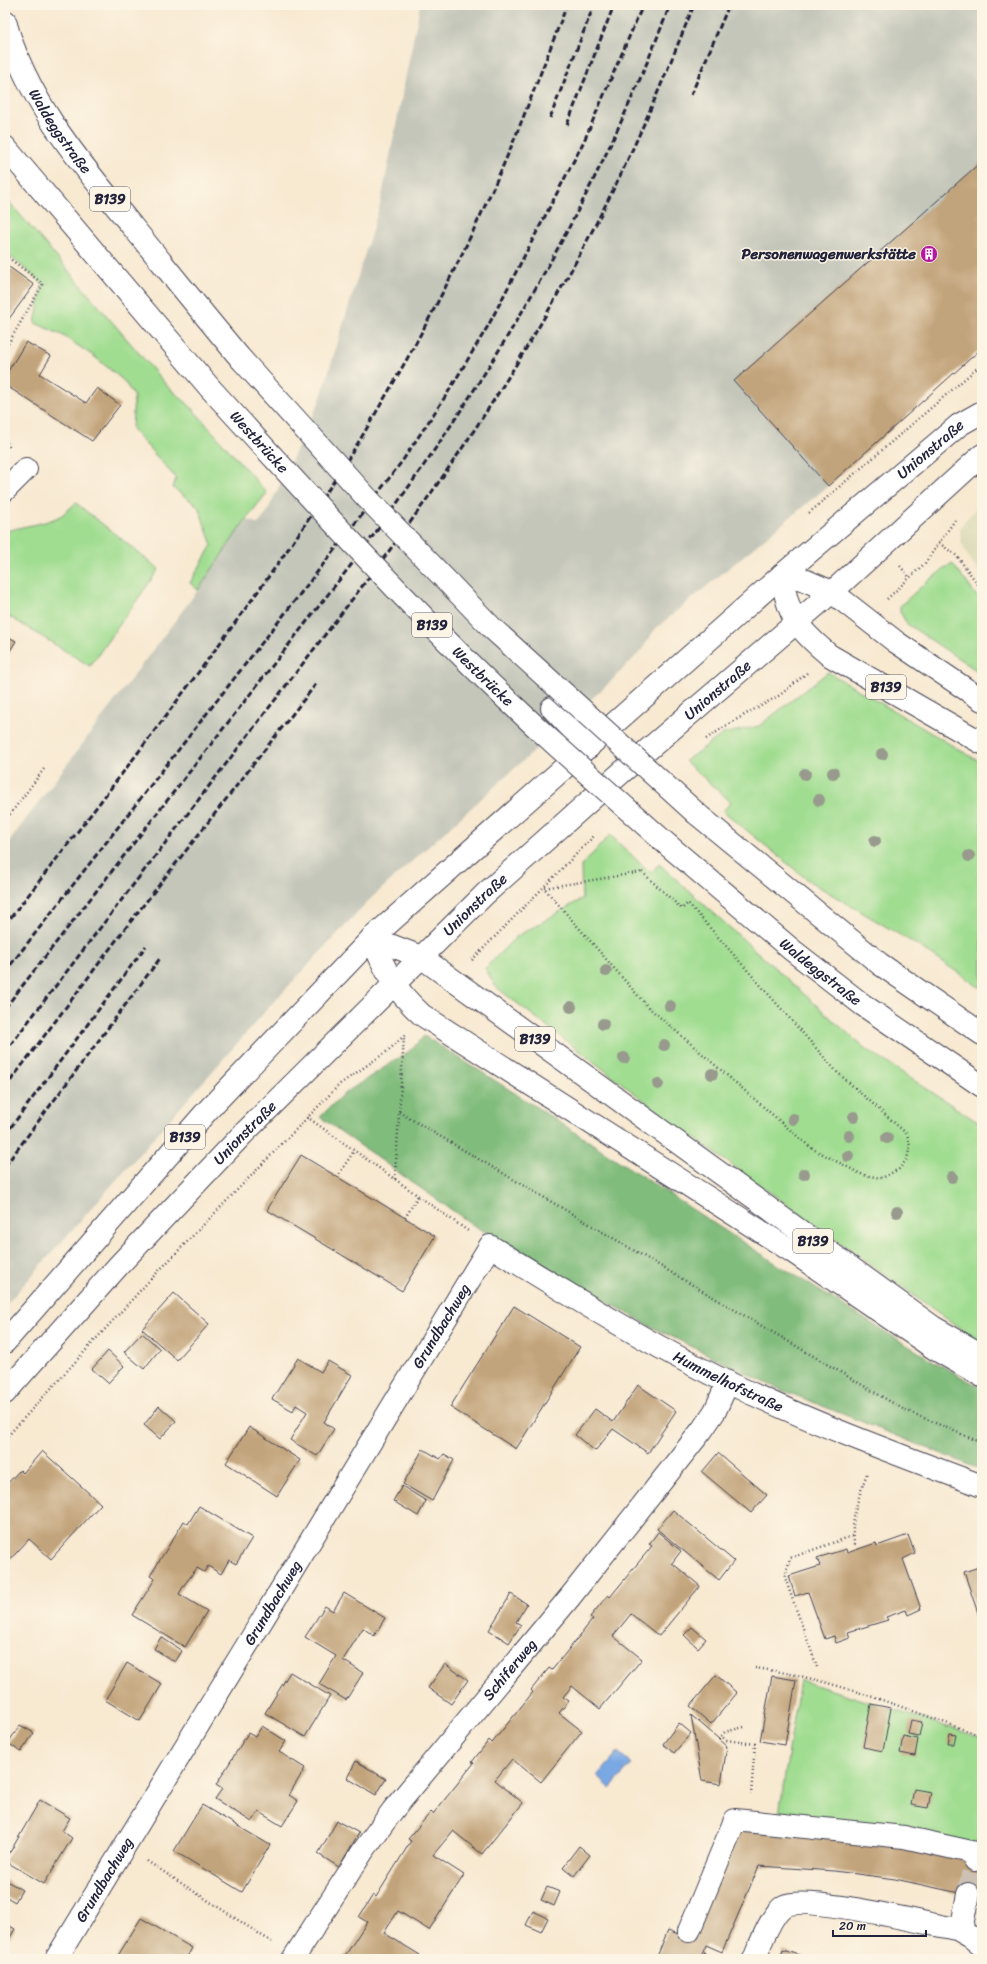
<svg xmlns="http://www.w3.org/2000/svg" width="987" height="1964" font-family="Sriracha,sans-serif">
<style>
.built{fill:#deddbb}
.industrial{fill:#c3c6b9}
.green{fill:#a0dd91;stroke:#618066}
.forest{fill:#80bc7b;stroke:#516f5b}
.water{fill:#7aa8e3;stroke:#4e658f}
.building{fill:#c2a47c}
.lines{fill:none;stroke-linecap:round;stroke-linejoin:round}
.minor-tunnel{stroke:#cdc1b3;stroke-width:22;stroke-dasharray:22 11;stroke-linecap:butt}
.minor-casing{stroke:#424052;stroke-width:24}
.major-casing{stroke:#424052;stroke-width:24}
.highway-casing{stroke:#424052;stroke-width:24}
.path{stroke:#424052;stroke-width:2.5;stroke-dasharray:1 3;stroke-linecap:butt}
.minor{stroke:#fff;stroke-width:22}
.major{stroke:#fff;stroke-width:22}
.highway{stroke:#fff;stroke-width:22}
.rail{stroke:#22223b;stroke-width:3;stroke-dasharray:6 3;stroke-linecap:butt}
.major-bridge-casing{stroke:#424052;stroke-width:24;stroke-linecap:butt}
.major-bridge{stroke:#fff;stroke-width:22}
.tree{fill:#979a8d}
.labels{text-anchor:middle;stroke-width:3;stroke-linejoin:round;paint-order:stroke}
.shield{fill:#fcf5e5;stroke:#63616e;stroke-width:1}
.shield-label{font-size:14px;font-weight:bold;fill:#22223b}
.street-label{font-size:15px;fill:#22223b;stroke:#fcf5e5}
.poi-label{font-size:15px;font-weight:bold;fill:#22223b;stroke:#fcf5e5;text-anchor:end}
</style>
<rect width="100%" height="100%" fill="#fcf5e5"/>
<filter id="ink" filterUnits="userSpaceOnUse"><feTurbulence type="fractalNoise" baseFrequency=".025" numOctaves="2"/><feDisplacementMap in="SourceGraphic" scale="8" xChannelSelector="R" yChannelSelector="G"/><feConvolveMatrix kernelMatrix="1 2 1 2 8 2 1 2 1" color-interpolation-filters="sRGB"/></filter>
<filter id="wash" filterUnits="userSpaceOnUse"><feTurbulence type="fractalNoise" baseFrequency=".012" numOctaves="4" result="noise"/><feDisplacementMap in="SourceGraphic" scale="16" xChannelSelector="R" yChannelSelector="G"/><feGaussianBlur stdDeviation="0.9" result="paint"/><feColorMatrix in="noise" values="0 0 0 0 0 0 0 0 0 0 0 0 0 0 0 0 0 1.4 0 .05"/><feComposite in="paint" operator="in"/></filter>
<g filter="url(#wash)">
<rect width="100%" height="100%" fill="#f8e9d1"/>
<path class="built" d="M982 503V576L965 552 961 541 960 529 967 518Z"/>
<path class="industrial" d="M420 5H982V348L828 486 655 629 641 651 608 684 367 902 270 1006 5 1306V847L198 590 246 519 258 524 265 516 320 400 381 201Z"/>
<path class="green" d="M5 197 168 387 189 405 267 493 246 519 198 590 190 583 212 545 198 506 173 488 176 478 132 429 134 396 124 381 95 357 62 335 35 323 43 284 5 252Z
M76 503 159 569 90 666 5 614V532C23 525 45 525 62 515 67 511 71 507 76 503Z
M952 563 982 603V674L907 624 900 612V606L924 584Z
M828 672 982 763V989L917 945 809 881 723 811 731 802 685 761 723 734 759 726Z
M610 835 651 873 659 864 863 1047 982 1125V1344L680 1128 496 987 485 968 516 937 582 899 581 866Z
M800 1680 982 1738V1847L779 1814Z"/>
<path class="forest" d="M424 1036C561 1120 692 1212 828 1296 879 1328 929 1360 982 1388V1470L770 1385 650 1326 473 1225 320 1117 342 1095 408 1052Z"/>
<path class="water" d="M618 1752 632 1764 610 1788 597 1776Z"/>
<g id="blocks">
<path class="building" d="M982 161V348L828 486 734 381Z
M5 264 34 285 5 324Z
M26 342 51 356 40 374 86 403 97 388 120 405 92 441 5 385V376Z
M5 635 16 641 5 659Z
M301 1155 435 1236 402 1291 267 1210Z
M174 1293 209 1324 177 1360 142 1329Z
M514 1306 580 1347 516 1449 450 1407Z
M142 1333 160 1349 144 1369 124 1352Z
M108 1351 124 1366 108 1383 92 1369Z
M298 1358 321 1372 328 1361 352 1375 324 1422 334 1429 317 1456 290 1440 307 1412 296 1405 293 1411 272 1399Z
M638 1385 676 1411 648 1453 613 1429 595 1451 575 1435 595 1409 613 1422Z
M159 1406 176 1421 160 1439 144 1425Z
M249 1427 300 1460 277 1496 226 1463Z
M423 1449 440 1459 444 1454 454 1460 432 1501 403 1484Z
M42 1451 101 1504 51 1559 29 1539 6 1564 5 1562V1486L20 1470 23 1473Z
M718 1453 767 1495 751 1513 702 1472Z
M402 1486 426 1501 418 1516 393 1501Z
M199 1506 252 1538 236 1564 229 1560 221 1574 208 1566 204 1572 197 1568 184 1585 179 1594 207 1611 185 1647 132 1615 155 1579 150 1576 184 1521 188 1524Z
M673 1510 734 1561 719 1580 657 1529Z
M658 1532 681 1551 672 1563 700 1586 659 1636 631 1614 613 1636 642 1659 600 1709 572 1686 563 1697 569 1701 559 1713 582 1731 541 1782 512 1759 495 1780 523 1803 482 1854 453 1831 433 1855 464 1875 429 1930 398 1911 384 1933 420 1955 417 1959H343L367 1922 359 1917 373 1895 376 1897 411 1841 408 1839 431 1812 433 1814 474 1763 472 1762 489 1740 492 1743 533 1692 531 1690 549 1668 552 1670 573 1644 593 1619 590 1617 608 1595 610 1597 652 1546 649 1544Z
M908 1535 915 1553 903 1559 921 1609 908 1615 906 1610 886 1617 888 1620 848 1632 850 1638 836 1643 834 1636 825 1639 808 1592 795 1596 789 1576 820 1566 817 1558 846 1549 847 1553 876 1543 877 1546Z
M982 1566V1625L964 1572Z
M344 1593 385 1618 374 1636 363 1628 343 1660 363 1673 346 1700 319 1684 336 1656 305 1637 325 1606 333 1611Z
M511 1594 527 1604 516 1622 521 1625 509 1643 489 1630Z
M692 1627 706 1639 698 1648 684 1635Z
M161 1637 182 1651 175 1662 154 1649Z
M127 1663 162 1684 140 1721 105 1700Z
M445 1664 468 1680 451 1704 428 1688Z
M290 1672 330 1696 305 1737 265 1713Z
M716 1675 737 1693 711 1724 690 1706Z
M772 1676 796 1680 785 1745 760 1741Z
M871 1704 891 1708 883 1751 863 1747Z
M691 1715 727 1746 721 1784 702 1781Z
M911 1720 922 1722 919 1736 908 1734Z
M679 1723 691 1733 674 1753 663 1744Z
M20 1725 34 1733 21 1752 8 1743Z
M262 1726 286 1741 279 1752 305 1768 289 1795 298 1801 282 1826 259 1812 252 1822 215 1799 222 1789 216 1785 248 1733 255 1737Z
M950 1734 956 1735 954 1744H948Z
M903 1736 918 1739 915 1756 900 1753Z
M356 1761 386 1779 376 1795 347 1778Z
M914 1789 931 1792 928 1808 911 1805Z
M40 1800 70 1818 62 1831 72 1838 44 1884 5 1861Z
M202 1805 270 1845 242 1892 174 1851Z
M337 1821 359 1833 339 1867 318 1854Z
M737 1827 867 1840 982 1862V1898L895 1879 834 1871 759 1866 722 1952 706 1945 700 1959H656L668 1930 691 1939Z
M579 1846 590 1855 574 1876 563 1867Z
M5 1880 22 1890 15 1902 5 1896Z
M547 1887 560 1892 554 1906 541 1900Z
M533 1911 548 1918 541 1932 526 1925Z
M141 1918 192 1948 186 1959H116Z
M5 1923 15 1929 5 1946Z
M783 1950 811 1959H780Z"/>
</g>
</g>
<g filter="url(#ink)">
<use href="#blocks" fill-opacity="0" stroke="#424052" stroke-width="1"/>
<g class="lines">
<path class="minor-tunnel" d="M968 1894 975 1860"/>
<defs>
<g id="minor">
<path d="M5 490 26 469"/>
<path d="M552 708 589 747"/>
<path d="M689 1931 735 1820 904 1837 976 1853 975 1860"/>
<path d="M961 1931 968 1894"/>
<path id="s1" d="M56 1959 490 1246C568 1294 645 1342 727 1382 810 1422 896 1454 982 1486"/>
<path id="s2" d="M293 1959 363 1851 393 1810 570 1597 702 1430 715 1411 728 1382"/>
<path d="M754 1959C760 1945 772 1913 784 1906 805 1894 927 1924 957 1929L971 1937 982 1946"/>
</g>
<g id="major">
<path id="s3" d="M5 21C26 100 81 164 132 226 168 270 204 315 241 359"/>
<path d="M5 147 210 388"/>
<path d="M782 575C787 616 798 629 829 655L982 743"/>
<path d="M697 814 880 964 982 1034"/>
<path id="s4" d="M669 846 792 950 863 1005 982 1086"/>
<path d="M372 938 421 957 933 1327 982 1355"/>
<path id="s5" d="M5 1342 207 1111 372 938 782 575 959 425 982 412"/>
<path id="s6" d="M5 1393 119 1265 242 1135 485 894 622 772 832 592 982 455"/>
</g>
<path id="highway" d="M782 575 802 579 832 592 896 642 982 700
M372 938C385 972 395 990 422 1015L793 1252 935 1349 982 1376"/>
</defs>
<use href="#minor" class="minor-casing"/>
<use href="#major" class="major-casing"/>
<use href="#highway" class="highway-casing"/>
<path class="path" d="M5 255 43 284 5 349
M5 439 10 448
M809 513 982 364
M939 543 957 556 982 590
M900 566 910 578
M887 599 925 563 955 520
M706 739 732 722 780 695 807 673
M5 821 44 769
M642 872 682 909 688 903 837 1072 907 1134 910 1146 907 1159 899 1169 882 1178 863 1175 811 1148 647 1006 544 888Z
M472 960 595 835
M399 1112 903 1409 982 1443
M307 1117 468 1231
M337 1177 354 1151
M395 1179 404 1037
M405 1218 418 1196
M5 1439 148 1282 340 1084 389 1050 405 1035
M855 1545C848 1525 860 1493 867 1473
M817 1667 785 1578 790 1558 852 1536
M755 1668C833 1678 908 1710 982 1736
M744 1727 725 1732 721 1736 726 1740 755 1744 751 1795
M147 1861 272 1942
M704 1953 718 1959"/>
<use href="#minor" class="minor"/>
<use href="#major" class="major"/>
<use href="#highway" class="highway"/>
<path class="rail" d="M691 95 729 5
M550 118 594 5
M567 125 614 5
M5 925C81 828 156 730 229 631 282 559 334 486 378 409 427 327 471 240 509 152 529 104 548 54 567 5
M5 972 343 539 403 460 447 394 488 326 584 141 643 5
M5 1008 351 565C482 394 593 207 670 5
M5 1052 380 563C466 449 544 328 608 200 640 137 667 71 694 5
M5 1088 124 930 316 684
M5 1135 146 946
M5 1166 161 957"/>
<defs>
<g id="major-bridge">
<path d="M241 359 367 498 493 629 697 814"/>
<path id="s7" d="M210 388C292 478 374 568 460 654 527 721 598 783 669 846"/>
</g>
</defs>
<use href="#major-bridge" class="major-bridge-casing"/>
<use href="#major-bridge" class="major-bridge"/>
</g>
<g class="tree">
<circle cx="882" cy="754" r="6"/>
<circle cx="833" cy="773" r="6"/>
<circle cx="805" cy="774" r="6"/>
<circle cx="819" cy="800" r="6"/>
<circle cx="875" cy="841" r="6"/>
<circle cx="969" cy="856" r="6"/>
<circle cx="606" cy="971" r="6"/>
<circle cx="670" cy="1006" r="6"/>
<circle cx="571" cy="1007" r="6"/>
<circle cx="603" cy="1024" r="6"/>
<circle cx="664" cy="1045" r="6"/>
<circle cx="624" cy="1058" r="6"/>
<circle cx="712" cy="1074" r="6"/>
<circle cx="658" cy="1084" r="6"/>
<circle cx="854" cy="1117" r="6"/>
<circle cx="793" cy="1119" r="6"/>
<circle cx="849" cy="1136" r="6"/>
<circle cx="887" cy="1138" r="6"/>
<circle cx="848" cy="1156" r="6"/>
<circle cx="804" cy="1174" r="6"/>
<circle cx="952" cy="1177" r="6"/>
<circle cx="897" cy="1212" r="6"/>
</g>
</g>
<defs>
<symbol id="building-disc" viewBox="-11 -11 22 22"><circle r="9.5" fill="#b5179e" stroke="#fcf5e5"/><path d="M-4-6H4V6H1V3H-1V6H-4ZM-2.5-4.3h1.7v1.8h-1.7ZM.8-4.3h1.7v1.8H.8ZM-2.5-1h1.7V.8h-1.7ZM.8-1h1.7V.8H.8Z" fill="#fff"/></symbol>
</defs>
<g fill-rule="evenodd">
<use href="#building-disc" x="919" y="244" width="20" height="20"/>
</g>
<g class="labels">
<g class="shield">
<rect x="90" y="187" width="40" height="24" rx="3"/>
<rect x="412" y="613" width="40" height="24" rx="3"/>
<rect x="866" y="675" width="40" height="24" rx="3"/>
<rect x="515" y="1027" width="40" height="24" rx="3"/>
<rect x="165" y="1125" width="40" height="24" rx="3"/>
<rect x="793" y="1229" width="40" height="24" rx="3"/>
</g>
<g class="shield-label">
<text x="110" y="204">B139</text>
<text x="432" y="630">B139</text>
<text x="886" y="692">B139</text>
<text x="535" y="1044">B139</text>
<text x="185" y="1142">B139</text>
<text x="813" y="1246">B139</text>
</g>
<g class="street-label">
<text dy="5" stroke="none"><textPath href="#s3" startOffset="124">Waldeggstraße</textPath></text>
<text dy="5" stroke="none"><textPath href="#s7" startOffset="73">Westbrücke</textPath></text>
<text dy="5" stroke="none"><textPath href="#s5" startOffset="1288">Unionstraße</textPath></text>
<text dy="5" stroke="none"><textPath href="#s7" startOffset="397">Westbrücke</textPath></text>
<text dy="5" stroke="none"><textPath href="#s6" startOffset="1002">Unionstraße</textPath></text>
<text dy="5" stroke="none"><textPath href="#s6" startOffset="678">Unionstraße</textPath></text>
<text dy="5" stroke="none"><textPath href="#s4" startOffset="197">Waldeggstraße</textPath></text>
<text dy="5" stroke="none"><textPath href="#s6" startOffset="354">Unionstraße</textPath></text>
<text dy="5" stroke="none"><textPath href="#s1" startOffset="741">Grundbachweg</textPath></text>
<text dy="5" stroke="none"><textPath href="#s1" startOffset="1109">Hummelhofstraße</textPath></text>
<text dy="5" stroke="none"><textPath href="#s1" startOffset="417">Grundbachweg</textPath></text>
<text dy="5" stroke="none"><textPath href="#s2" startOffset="362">Schiferweg</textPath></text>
<text dy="5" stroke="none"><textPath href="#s1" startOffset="93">Grundbachweg</textPath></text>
</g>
<g class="poi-label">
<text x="916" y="259">Personenwagenwerkstätte</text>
</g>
</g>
<rect width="987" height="1964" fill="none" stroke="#fcf5e5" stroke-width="20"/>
<path d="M833 1930v6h93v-6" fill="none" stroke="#22223b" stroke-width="2"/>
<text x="839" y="1930" font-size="12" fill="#22223b" stroke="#fcf5e5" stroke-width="3" paint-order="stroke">20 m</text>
</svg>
